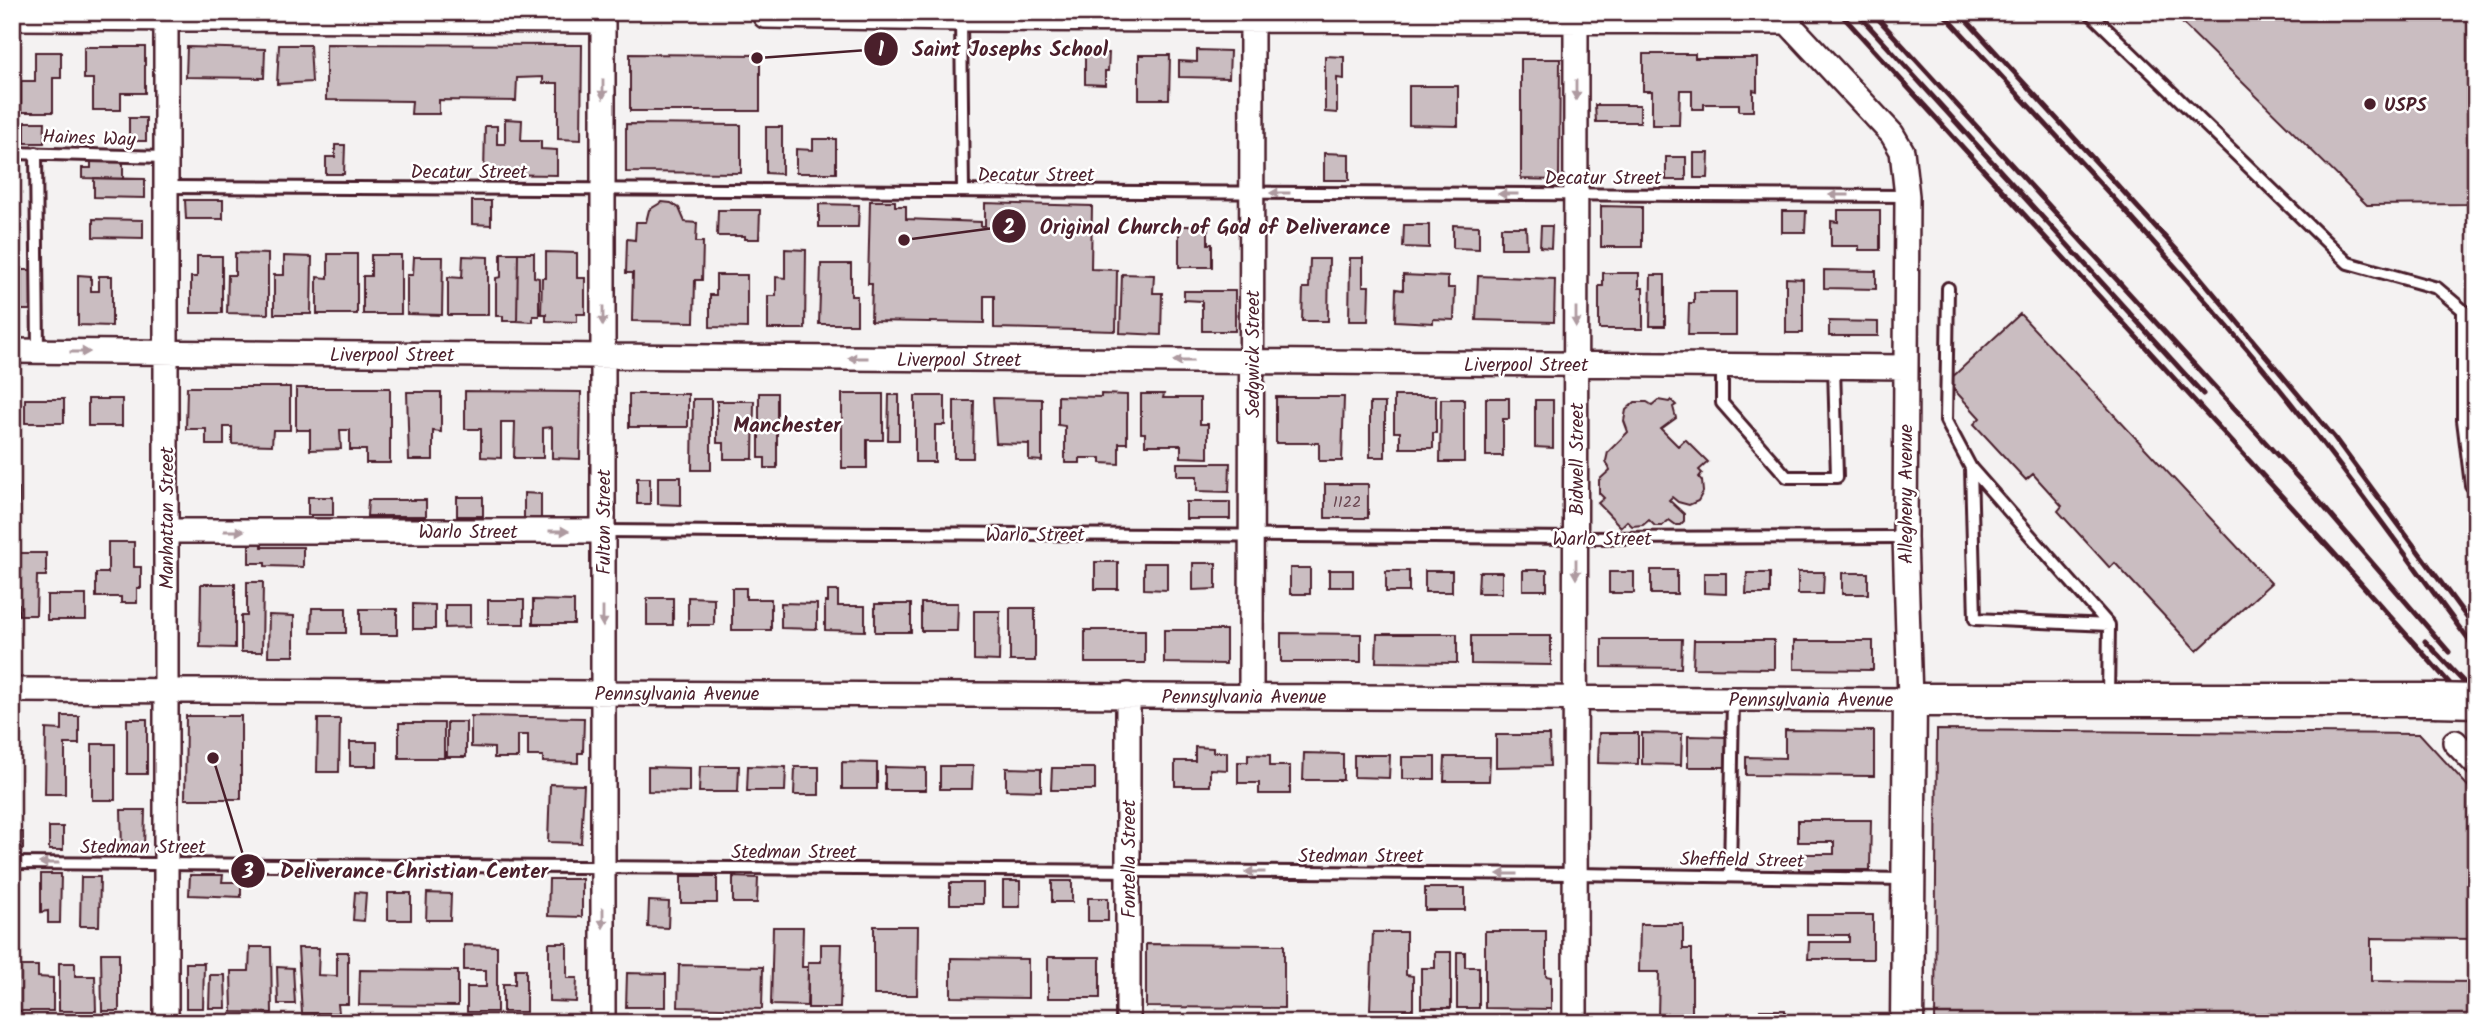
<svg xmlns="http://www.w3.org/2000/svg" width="2488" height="1035" font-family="Kalam,sans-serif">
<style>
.building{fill:#cabdc1;stroke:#4a1f2b;stroke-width:2}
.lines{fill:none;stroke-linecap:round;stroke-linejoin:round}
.lane-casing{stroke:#4a1f2b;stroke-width:16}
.street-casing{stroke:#4a1f2b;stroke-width:28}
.secondary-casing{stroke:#4a1f2b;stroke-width:37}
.lane{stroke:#fff;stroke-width:10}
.street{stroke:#fff;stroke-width:23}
.secondary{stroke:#fff;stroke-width:32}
.rail{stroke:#4a1f2b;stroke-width:5}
.secondary-bridge-casing{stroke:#4a1f2b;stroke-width:37;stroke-linecap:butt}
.secondary-bridge{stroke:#fff;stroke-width:32}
.oneway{fill:#ae9aa0}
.poi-dot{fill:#4a1f2b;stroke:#fff;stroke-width:2.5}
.labels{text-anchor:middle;stroke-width:5;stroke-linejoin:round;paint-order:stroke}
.number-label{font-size:16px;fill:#6a4650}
.poi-label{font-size:19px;font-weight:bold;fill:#4a1f2b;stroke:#fff;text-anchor:start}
.street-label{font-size:19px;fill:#4a1f2b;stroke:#fff}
.neighbourhood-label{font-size:21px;font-weight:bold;fill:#4a1f2b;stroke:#fff}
.leader{fill:none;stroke:#4a1f2b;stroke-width:2.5}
.callout-dot{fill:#4a1f2b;stroke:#fff;stroke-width:2.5}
.mark-label{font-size:21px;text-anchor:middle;font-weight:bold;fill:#fff}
.callout-label{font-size:21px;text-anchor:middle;font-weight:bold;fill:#4a1f2b;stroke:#fff;stroke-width:5;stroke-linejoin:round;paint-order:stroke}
</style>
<rect width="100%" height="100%" fill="#f4f2f2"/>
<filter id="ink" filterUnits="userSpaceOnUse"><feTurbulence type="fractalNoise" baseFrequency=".0143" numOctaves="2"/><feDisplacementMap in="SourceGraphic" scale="14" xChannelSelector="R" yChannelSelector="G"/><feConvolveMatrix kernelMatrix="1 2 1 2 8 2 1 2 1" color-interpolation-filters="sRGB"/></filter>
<g filter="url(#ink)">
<path class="building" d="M2171 12H2476V196L2468 204 2367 205Z
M326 44 582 45 581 140 558 139V83H543V77L517 78 516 101 439 100V114H411L412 101 326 100Z
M279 45H310L312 82 277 84Z
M12 47H14V102H12Z
M84 47H145V93H121V110H93V79H84Z
M187 47 265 49 264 78 186 77Z
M1197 50 1230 51 1229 78 1179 77V61L1197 62Z
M35 52H61V78H53V112H21V81H35Z
M1085 53H1109L1108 71H1105V85L1085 84Z
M630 54 760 55V111H630Z
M1643 54H1695V58H1757V91L1753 90V111H1739V104H1704V109H1692V90H1680L1679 125H1652V91H1643Z
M1139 55H1170L1169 99H1139Z
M1325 56 1344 57V79L1337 78V113L1325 112Z
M1521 59H1560L1559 180 1521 179Z
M1409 86H1458V126L1409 125Z
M1595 105H1640V122H1596Z
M129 118H146V141H129Z
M505 119 522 120 521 141H541V149L557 150V175L484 174 485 126H497V144H505Z
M25 122H45L44 143H25Z
M626 124 741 125V173L626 172Z
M766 127H782V174L766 173Z
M813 139H836V173H796V149L813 150Z
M335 145H345L344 174H326V157H335Z
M1324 153 1349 154V180H1324Z
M1694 153H1709L1708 178H1694Z
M1666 157H1686V180H1666Z
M91 162H123V179L82 178V168H91Z
M94 178 145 179V198L94 197Z
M185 200H223V219H186Z
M472 201H491V225L472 224Z
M870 201H895V206H906V219L981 222V226H985V203L1092 206 1091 269 1117 270 1116 331 994 328V296H984V323L871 321 872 284H868Z
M662 202 671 203 679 208 685 222 697 223 696 242H703L702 280H695L694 322 632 321 633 273H626L627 239 635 240 636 222H646L649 210Z
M819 204 859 205 858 227H819Z
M1601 206 1642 207V247H1601Z
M718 210H760L759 239H745V236H717Z
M1838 210H1880V250H1859V246H1831V221L1838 222Z
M1782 211H1806L1805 232H1782Z
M93 219 143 220V238L93 237Z
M1404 225H1429V248L1403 247Z
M1453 225 1479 226V249L1453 248Z
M1179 226H1208V244H1212V267H1179Z
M1541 226H1552L1551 248 1540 247Z
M1501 227H1526L1527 248H1501Z
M785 249 806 250 805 329H768V296H776V277L785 278Z
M546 252 577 253V278H585V314H577V322L546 321V314H541L542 278H546Z
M235 253 268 254V314L227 313 228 275H235Z
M501 253H518L517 321H503V316H496V278L501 277Z
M518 253H534V277L539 278V316H533V322L517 321Z
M328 254H357V314H317V277L328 278Z
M371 255H401V314H363V276H371Z
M197 256H222V313H191V277H197Z
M284 256 312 257 311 314H274V275H284Z
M463 256 488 257V315H448V277L462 278Z
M414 257H443L442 315 407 314V275H413Z
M1350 258H1363V286H1369L1368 321H1349Z
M1310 259H1329L1328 321H1302L1303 288H1309Z
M821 264H851V296H857V324H819Z
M12 270H32V310H12Z
M1824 270 1876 271V289L1824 288Z
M1603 273H1639V288H1643V329H1599V286H1603Z
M1122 274 1154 275 1153 293H1162L1161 335 1120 333Z
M78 275 91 276V291H99V276H112V326L78 325Z
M716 275H747V328L710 327V295H716Z
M1403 275 1448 277V288H1455L1454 320 1433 319V323L1395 321 1396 289 1403 290Z
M1651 275H1665V326H1650Z
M1478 276 1555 279 1554 322 1476 320Z
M1786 278 1803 279V333H1786Z
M1184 291H1235V331H1202V301L1184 300Z
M1694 292H1736V335H1688L1689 303H1694Z
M2020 314 2271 583 2197 651 2115 563 2110 568 2058 511 2062 506 2033 474 2026 480 1974 424 1980 418 1947 382Z
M1829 321 1878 322V336H1829Z
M187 387H290V430H273L272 445 232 444V427H224V445H206V429H186Z
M296 388H390V463H366V450H350V430H340L341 449 310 450V430H296Z
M465 391 581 392 580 459 552 458V427L543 428V458H514L515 422H501V458L481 457V429H465Z
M407 392H441V432L433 431V460H409Z
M759 393H777V468H765V458H759Z
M629 394H688V427H629Z
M842 394H883V440H867V468H842Z
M1101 394 1127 395V443H1119V464L1101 463V458H1080V463H1065V426L1058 425V396L1101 397Z
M1141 394H1164L1163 398H1200V424H1208V458L1181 457V445H1145V433H1141Z
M889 395H899V440H888Z
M915 396H945V425H935V462H915Z
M1394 396H1436V433H1433V448H1400V432H1394Z
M1276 397H1344L1342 461H1319V443H1276Z
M993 398 1042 399V461L1029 460V444L996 443Z
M1486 398H1509V419H1503V456H1486Z
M25 399H64V423H25Z
M88 399H122V426H88Z
M693 399H711V470H692Z
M1441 399H1464V462H1440Z
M1535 400H1553V448L1535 447Z
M1658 400 1669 402 1671 400 1676 405 1673 407 1676 418 1661 429 1678 446 1685 439 1708 462 1699 470 1702 473 1699 477 1702 481 1703 492 1698 501 1689 505 1678 502 1672 497 1669 500 1684 514V521L1680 525H1676L1669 520 1662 526H1655L1649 520 1643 525 1632 526 1627 521 1621 527 1598 503 1604 498 1599 493V480L1610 470 1606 461 1608 452 1628 432 1624 421 1626 410 1635 402H1647L1652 405Z
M717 401H754L753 459H724V443H717Z
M954 401H974L973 458H954Z
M1370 403H1385V457H1370Z
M1177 463H1230L1229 492 1197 491V476H1177Z
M658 477H681V505L658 504Z
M637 478H650V504H637Z
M1325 484H1368V518H1325Z
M12 488H19V512H12Z
M524 493 541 494V519H524Z
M308 497H333V515H308Z
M457 497H483V516H457Z
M368 500H426V516H367Z
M1186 502H1230V519H1186Z
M262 541V547H303V567L265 566V563H249V542Z
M108 542H134V567H141V588H137V603H121V597H96V573H108Z
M15 553H46V576H37L36 615H19V604H12V563H15Z
M1095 562H1118V589H1095Z
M1144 563H1167V590L1144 589Z
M1193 563H1216V589L1193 590Z
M1290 568H1310V594H1290Z
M1329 570H1353V587H1329Z
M1523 570H1547V590H1523Z
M1651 570H1677V594H1651Z
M1386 571H1409V592H1386Z
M1425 571H1452V592H1425Z
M1479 572H1502V593H1478Z
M1609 572H1634V593H1609Z
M1798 572H1824L1823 594H1798Z
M1704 573H1726V594L1704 593Z
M1747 573H1770V594H1746Z
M1842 573H1868V594H1842Z
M247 582H263L262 652H241V616H247Z
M201 584H235V648L200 647Z
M732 588H746V599H771V630H732Z
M828 591H838V606H865V631L825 630V602H828Z
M47 595H86V620H47Z
M688 597 714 598V625H688Z
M647 598H673V625H647Z
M488 600H524V624H488Z
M533 600 574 601V624H533Z
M781 603 817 604V629L781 628Z
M921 603H958L957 631H921Z
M413 604 435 605V629H413Z
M875 604H911V632H875Z
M445 605H470V627L445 628Z
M312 608H346V633H311Z
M1010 608H1035V661H1010Z
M360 609H397V635H360Z
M974 611H1000L999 661 974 660Z
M269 615 294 616V656H268Z
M1085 630H1145V663H1085Z
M1164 630H1226V664L1164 663Z
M1281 633 1361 634V662H1281Z
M1377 634H1457V663L1376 662Z
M1471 636H1551V665L1471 664Z
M1602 639H1682L1681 668 1602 667Z
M1694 640H1774V669L1693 668Z
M1794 641H1873V670L1794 669Z
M62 716H79V744H65V794H45L46 729 62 730Z
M186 716H241V799H185Z
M471 716 584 718 583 753H578V763L543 762V756H528V735H518V758H494V748L471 747Z
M127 719H147V774H127Z
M318 719H340L339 772H317Z
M12 720 20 721V752H12Z
M447 722H466V757H447Z
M399 723H444V758H399Z
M1785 730 1874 731V776L1746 775V757L1785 758Z
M1937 730 2420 734 2476 795V939L2371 938V981L2476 982V1023H1935Z
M1599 733H1638V764L1598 763Z
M1642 733 1682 734 1681 765 1642 764Z
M1496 735H1549L1550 766 1496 767Z
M1688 736 1728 737 1727 767H1688Z
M350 742H377V766H350Z
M92 744H115V800H92Z
M1195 747 1213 748V752H1227V770L1210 769V786H1175V761H1195Z
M1304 753 1343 754V780H1303Z
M1248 754 1270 755V766H1290V794H1259V783H1238V762H1248Z
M1354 755H1390L1389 778 1354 777Z
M1402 757H1435V779H1402Z
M1445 757H1490L1489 781H1444Z
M842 762 877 763V789H842Z
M700 766H739L738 792H699Z
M748 766 786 767 785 791H747Z
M940 766H973L972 789H940Z
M648 767 689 768V792L648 791Z
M795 767H819V795H794Z
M885 767 926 768V790H885Z
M1006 768 1041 769V791L1006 790Z
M1052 768H1095V790H1051Z
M550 784 584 785 581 843 548 842Z
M121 810H145L144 850H122Z
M1798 820H1871L1870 870H1799V854H1834V842H1798Z
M49 827H63V850H49Z
M12 832H23V849H12Z
M41 874H61L60 923H48V911L41 912Z
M190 875H223L222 882H241V897L189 895Z
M681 876H717V903H681Z
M81 877H100L99 926H80Z
M733 877 758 878 757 903H733Z
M549 879H582V917L548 916Z
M1003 881H1020V907H1003Z
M1052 881H1072V902H1052Z
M950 883H983V904H950Z
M1425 888H1465V910H1425Z
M355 892 366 893 364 921 353 920Z
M388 893H411V920H388Z
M427 893 451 894 450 920H426Z
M1088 898H1108V921H1088Z
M649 901 669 902 668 928 648 927Z
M1807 915H1873V959H1808L1809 942H1849V935H1807Z
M1640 924H1683V949H1692V1015L1760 1016V1010H1785V1021L1806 1023H1642V1017H1658L1659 972H1639Z
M874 926H918L917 995H874Z
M773 927H803L802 967H808L807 1006 771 1005Z
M1485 931H1546V976L1551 977V1009L1485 1008Z
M1373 932H1406V975L1413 976V1009H1370Z
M549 943H567V978H577L576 1002 549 1001Z
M821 944H842L840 1008H808V962H821Z
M1146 944 1284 945V1008L1146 1007Z
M464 945 497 946V1012H467V987H486V970H464Z
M250 947H271L272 1013 232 1012 231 971H249Z
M298 948H319L318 975 337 976V952H348V1004H338L339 1013H302Z
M1435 952H1451V1008H1421V968H1435Z
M1457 952H1465V967H1479V1008H1457Z
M101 953H119V1011H102Z
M1048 957H1100V998H1048Z
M951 958 1028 959V998L951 997Z
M59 963H75V976H95L96 1011H59Z
M186 963H204L203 1008H186Z
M679 965 763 967 762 1009 678 1007Z
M15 966H38V977L53 978V1011H12V979H15Z
M277 967 293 968 295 1004H278Z
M515 969H526V1012H503V984H515Z
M360 970 458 971V1006L359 1005Z
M627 973 666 974V1007H626Z
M210 975H225L226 1008H209Z"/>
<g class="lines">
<defs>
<path id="lane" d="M2089 12 2348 263 2437 288 2476 321
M961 19 963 191
M12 153 166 157
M36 153 38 351
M166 187 1907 196
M1948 288 1946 421 1971 468 2109 625 2108 696
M2463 310V420L2471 485 2476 491
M1722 365V403L1787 477H1837L1834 366
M1971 468 1975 619 2109 625
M603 531 1576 538 1905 537
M12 863 1575 874 1906 879
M1730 876 1733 699"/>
<path id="street" d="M166 12V1023
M765 16 961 19 1788 22
M12 18 603 21V1023
M12 351 1905 367
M166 531H603
M12 690 1910 700 1905 537 1907 196 1902 151 1892 134 1778 12
M1251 696 1252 12
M2455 742 2476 764
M1128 1023V695
M1575 1023 1576 21"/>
<path id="secondary" d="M1907 1023 1910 700H2435"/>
</defs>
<use href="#lane" class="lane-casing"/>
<use href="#street" class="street-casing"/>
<use href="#secondary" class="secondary-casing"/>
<use href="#lane" class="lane"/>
<use href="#street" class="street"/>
<use href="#secondary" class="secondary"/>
<path class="rail" d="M1839 12 2332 551 2476 713
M1856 12 2203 394
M1872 12 2311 492 2449 652
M1942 12C2046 125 2152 237 2251 354 2331 449 2402 551 2476 650
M1959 12 2185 259 2302 399 2334 437 2476 630
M2425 641 2476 695"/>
<defs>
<path id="secondary-bridge" d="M2435 700 2476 701"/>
</defs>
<use href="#secondary-bridge" class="secondary-bridge-casing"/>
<use href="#secondary-bridge" class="secondary-bridge"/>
</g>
<defs><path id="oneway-solid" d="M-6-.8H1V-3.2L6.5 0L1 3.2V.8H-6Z" transform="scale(1.75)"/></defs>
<g class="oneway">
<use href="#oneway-solid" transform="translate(603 89) rotate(90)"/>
<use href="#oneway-solid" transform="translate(1576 90) rotate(90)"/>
<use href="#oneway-solid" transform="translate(1280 193) rotate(-180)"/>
<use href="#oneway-solid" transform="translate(1508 194) rotate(-180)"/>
<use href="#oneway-solid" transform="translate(1839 195) rotate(-180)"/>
<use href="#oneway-solid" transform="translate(603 316) rotate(90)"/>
<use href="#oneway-solid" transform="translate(1576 317) rotate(90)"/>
<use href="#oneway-solid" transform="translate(80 352)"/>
<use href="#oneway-solid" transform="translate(858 358) rotate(-180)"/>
<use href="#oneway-solid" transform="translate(1183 361) rotate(-180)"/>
<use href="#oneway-solid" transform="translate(234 531)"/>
<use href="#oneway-solid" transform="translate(559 531)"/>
<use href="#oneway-solid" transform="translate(1576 569) rotate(90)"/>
<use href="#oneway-solid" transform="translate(603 617) rotate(90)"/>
<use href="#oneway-solid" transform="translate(49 863) rotate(-180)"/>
<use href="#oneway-solid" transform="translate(1255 872) rotate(-180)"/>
<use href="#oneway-solid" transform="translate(1507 874) rotate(-180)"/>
<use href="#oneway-solid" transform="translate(603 918) rotate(90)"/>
</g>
</g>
<circle class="poi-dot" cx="2370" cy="104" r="7"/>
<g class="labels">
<g class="number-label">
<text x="1347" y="507">1122</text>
</g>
<g class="poi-label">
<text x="2384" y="111">USPS</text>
</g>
<g class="street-label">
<text transform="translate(89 137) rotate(2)" y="7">Haines Way</text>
<text x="469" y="178">Decatur Street</text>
<text x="1036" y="181">Decatur Street</text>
<text x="1603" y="184">Decatur Street</text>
<text x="392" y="361">Liverpool Street</text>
<text transform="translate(1252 354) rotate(-90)" y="7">Sedgwick Street</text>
<text x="959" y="366">Liverpool Street</text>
<text x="1526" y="371">Liverpool Street</text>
<text transform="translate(1576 459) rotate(-90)" y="7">Bidwell Street</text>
<text transform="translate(1905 494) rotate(-90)" y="7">Allegheny Avenue</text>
<text transform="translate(166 518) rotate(-90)" y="7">Manhattan Street</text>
<text transform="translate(603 522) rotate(-90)" y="7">Fulton Street</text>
<text x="468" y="538">Warlo Street</text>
<text x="1035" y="541">Warlo Street</text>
<text x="1602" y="545">Warlo Street</text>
<text x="677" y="700">Pennsylvania Avenue</text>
<text x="1244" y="703">Pennsylvania Avenue</text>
<text x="1811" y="706">Pennsylvania Avenue</text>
<text x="143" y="853">Stedman Street</text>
<text x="794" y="858">Stedman Street</text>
<text x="1361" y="862">Stedman Street</text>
<text transform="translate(1128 859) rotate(-90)" y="7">Fontella Street</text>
<text transform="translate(1742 859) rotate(1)" y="7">Sheffield Street</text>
</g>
<g class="neighbourhood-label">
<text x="787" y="432">Manchester</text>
</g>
</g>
<path class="leader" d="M757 58L881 49M904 240L1009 226M213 758L248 871"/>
<g class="callout-dot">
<circle cx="757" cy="58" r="7"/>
<circle cx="904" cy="240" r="7"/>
<circle cx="213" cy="758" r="7"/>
<circle cx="881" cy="49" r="18"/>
<circle cx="1009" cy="226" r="18"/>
<circle cx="248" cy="871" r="18"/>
</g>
<g class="mark-label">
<text x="881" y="56">1</text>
<text x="1009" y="234">2</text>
<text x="248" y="878">3</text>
</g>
<g class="callout-label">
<text x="1010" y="56">Saint Josephs School</text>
<text x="1215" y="234">Original Church of God of Deliverance</text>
<text x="414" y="878">Deliverance Christian Center</text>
</g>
<rect width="2488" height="1035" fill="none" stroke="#fff" stroke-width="42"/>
<rect x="21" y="21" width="2446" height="993" fill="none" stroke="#4a1f2b" stroke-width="2.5" filter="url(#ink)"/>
</svg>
